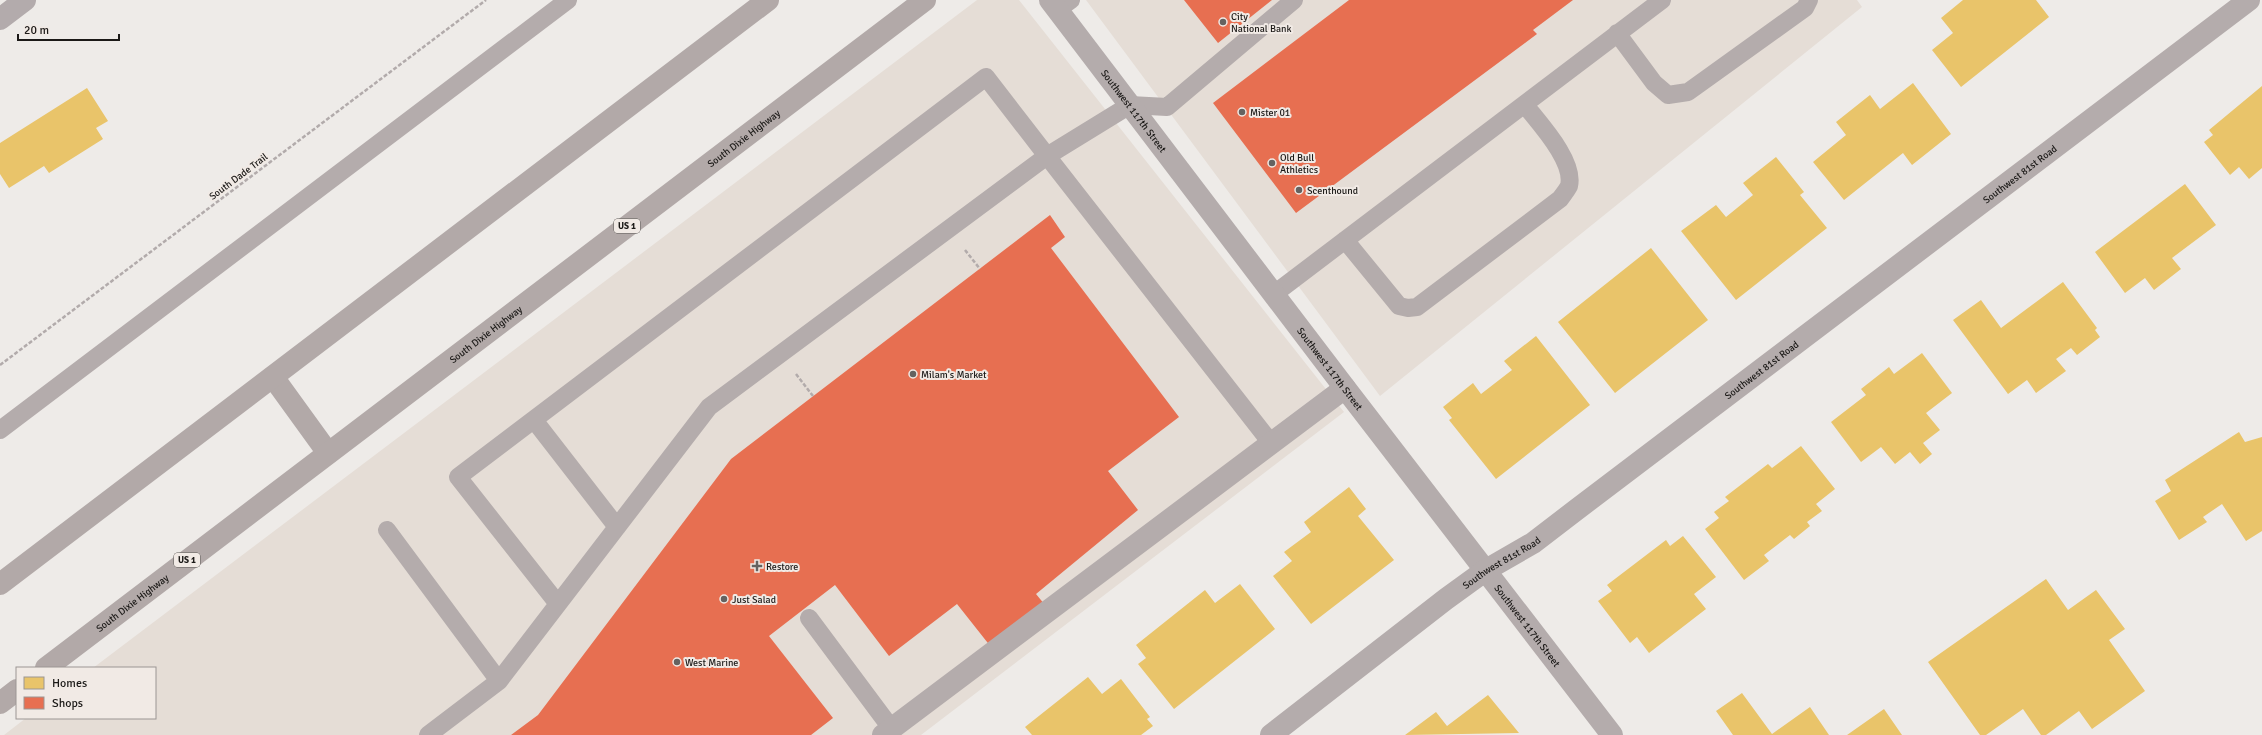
<svg xmlns="http://www.w3.org/2000/svg" width="2262" height="735" font-family="Signika,sans-serif">
<style>
.built{fill:#e5ddd6}
.homes{fill:#e9c46a}
.shops{fill:#e76f51}
.lines{fill:none;stroke-linecap:round;stroke-linejoin:round}
.path{stroke:#b2abab;stroke-width:2.5;stroke-dasharray:4 2;stroke-linecap:butt}
.lane{stroke:#b4acac;stroke-width:18}
.street{stroke:#b4acac;stroke-width:22}
.secondary{stroke:#b3abac;stroke-width:22}
.highway{stroke:#b2a9a8;stroke-width:22}
.poi-dot{fill:#656260;stroke:#f1eae5;stroke-width:1.5}
.labels{text-anchor:middle;stroke-width:4;stroke-linejoin:round;paint-order:stroke}
.shield{fill:#f1eae5;stroke:#5b5855;stroke-width:1}
.shield-label{font-size:9px;font-weight:bold;fill:#1b1917}
.poi-label{font-size:10px;fill:#1b1917;stroke:#f1eae5;text-anchor:start}
.street-label{font-size:10px;fill:#1b1917;stroke:#f1eae5}
</style>
<rect width="100%" height="100%" fill="#eeebe8"/>
<path class="built" d="M977 0H1019L1344 412 921 735H4L26 718H155V668H93Z
M1086 0H1857L1862 7 1380 396Z"/>
<path class="homes" d="M1963 0H2036L2049 17 1961 87 1932 50 1953 33 1941 18Z
M1913 83 1951 134 1912 165 1903 153 1844 200 1813 162 1846 135 1836 122 1870 95 1880 109Z
M2262 86V168L2249 179 2239 167 2230 175 2204 142 2213 135 2209 130Z
M87 88 108 121 96 128 103 139 49 173 44 166 9 188 0 174V143Z
M1776 157 1804 192 1800 195 1827 228 1736 300 1681 231 1716 205 1726 217 1753 195 1743 183Z
M2185 184 2216 225 2172 258 2181 269 2154 290 2145 278 2125 293 2095 252Z
M1651 248 1708 320 1615 393 1558 322Z
M2063 282 2097 328 2095 330 2100 337 2077 355 2071 348 2056 359 2066 371 2036 393 2027 380 2008 394 1953 320 1981 300 2001 328Z
M1536 336 1590 405 1496 479 1449 420 1452 418 1443 407 1473 383 1481 394 1512 370 1504 361Z
M1922 353 1952 393 1926 413 1940 430 1923 443 1932 454 1920 464 1910 452 1895 464 1881 447 1861 462 1831 422 1866 395 1861 389 1889 367 1894 374Z
M2239 432 2245 442 2262 437V531L2246 541 2222 504 2203 517 2207 522 2179 540 2155 501 2171 491 2165 480Z
M1801 446 1835 489 1816 504 1822 511 1807 522 1810 526 1794 539 1790 535 1764 555 1769 561 1744 580 1705 529 1719 518 1714 512 1729 501 1725 497 1768 464 1772 468Z
M1349 487 1366 509 1358 516 1394 560 1311 624 1273 576 1292 561 1284 552 1311 532 1304 522Z
M1683 536 1716 577 1694 594 1706 609 1649 653 1637 637 1630 643 1598 601 1612 591 1607 585 1666 540 1670 546Z
M2046 579 2068 610 2096 590 2125 629 2109 640 2145 691 2092 729 2079 711 2046 735H2041L2023 709 1986 735H1980L1928 662Z
M1240 584 1275 629 1174 709 1138 664 1146 658 1136 645 1205 590 1215 603Z
M1088 677 1102 694 1121 679 1150 717 1147 719 1153 726 1141 735H1032L1025 727Z
M1742 693 1772 734 1810 707 1829 735H1733L1716 711Z
M1488 695 1519 733 1405 735 1436 712 1447 726Z
M1884 709 1902 735H1847Z"/>
<path class="shops" d="M1184 0H1272L1218 43Z
M1349 0H1573L1533 30 1537 34 1296 213 1213 103Z
M1050 215 1065 237 1051 248 1179 417 1108 471 1138 510 1036 594 1045 605 991 647 957 604 889 656 835 585 769 636 833 718 811 735H511L538 715 731 459Z"/>
<g class="lines">
<path class="path" d="M965 250 980 269
M0 365 486 0
M796 374 813 396"/>
<path class="lane" d="M1057 10 1071 0
M1617 33 1654 83 1668 95 1688 92 1805 8 1809 0
M1345 240 1399 306 1408 308 1417 307 1560 199C1563 195 1567 190 1569 186 1575 161 1539 123 1525 105
M1274 294 1662 0
M534 420 617 527
M0 430 568 0
M1271 443 1047 156 1130 105 1167 107 1294 0
M387 530 499 681 709 407 1047 156 986 77 458 477 558 604
M809 618 891 728
M428 735 499 681"/>
<g class="street">
<path id="s1" d="M1050 0 1345 388 1612 735"/>
<path d="M883 735 1345 388"/>
<path id="s2" d="M1271 735 1446 599 1486 570 1533 543 1576 510 2249 0"/>
</g>
<path class="secondary" d="M0 19 25 0"/>
<g class="highway">
<path d="M273 377 328 453"/>
<path d="M0 584 768 0"/>
<path id="s3" d="M46 668 925 0"/>
<path d="M0 703 17 690"/>
</g>
</g>
<g class="poi-dot">
<circle cx="1223" cy="22" r="4"/>
<circle cx="1242" cy="112" r="4"/>
<circle cx="1272" cy="163" r="4"/>
<circle cx="1299" cy="190" r="4"/>
<circle cx="913" cy="374" r="4"/>
<path d="M755 560h4v4h4v4h-4v4h-4v-4h-4v-4h4z"/>
<circle cx="724" cy="599" r="4"/>
<circle cx="677" cy="662" r="4"/>
</g>
<g class="labels">
<g class="shield">
<rect x="614" y="219" width="26" height="14" rx="3"/>
<rect x="174" y="553" width="26" height="14" rx="3"/>
</g>
<g class="shield-label">
<text x="627" y="229">US 1</text>
<text x="187" y="563">US 1</text>
</g>
<g class="poi-label">
<text x="1231" y="20">City<tspan x="1231" dy="12">National Bank</tspan></text>
<text x="1250" y="116">Mister 01</text>
<text x="1280" y="161">Old Bull<tspan x="1280" dy="12">Athletics</tspan></text>
<text x="1307" y="194">Scenthound</text>
<text x="921" y="378">Milam's Market</text>
<text x="766" y="570">Restore</text>
<text x="732" y="603">Just Salad</text>
<text x="685" y="666">West Marine</text>
</g>
<g class="street-label">
<text dy="4" stroke="none"><textPath href="#s1" startOffset="139">Southwest 117th Street</textPath></text>
<text dy="4" stroke="none"><textPath href="#s3" startOffset="876">South Dixie Highway</textPath></text>
<text dy="4" stroke="none"><textPath href="#s2" startOffset="936">Southwest 81st Road</textPath></text>
<text transform="translate(238 176) rotate(-37)" y="4">South Dade Trail</text>
<text dy="4" stroke="none"><textPath href="#s3" startOffset="552">South Dixie Highway</textPath></text>
<text dy="4" stroke="none"><textPath href="#s1" startOffset="463">Southwest 117th Street</textPath></text>
<text dy="4" stroke="none"><textPath href="#s2" startOffset="612">Southwest 81st Road</textPath></text>
<text dy="4" stroke="none"><textPath href="#s2" startOffset="288">Southwest 81st Road</textPath></text>
<text dy="4" stroke="none"><textPath href="#s3" startOffset="108">South Dixie Highway</textPath></text>
<text dy="4" stroke="none"><textPath href="#s1" startOffset="787">Southwest 117th Street</textPath></text>
</g>
</g>
<rect x="16" y="667" width="140" height="52" fill="#f1eae5" stroke="#9b9693"/>
<rect x="24" y="677" width="20" height="12" fill="#e9c46a" stroke="#9b9693"/>
<text x="52" y="687" font-size="12" fill="#1b1917">Homes</text>
<rect x="24" y="697" width="20" height="12" fill="#e76f51" stroke="#9b9693"/>
<text x="52" y="707" font-size="12" fill="#1b1917">Shops</text>
<path d="M18 34v6h101v-6" fill="none" stroke="#1b1917" stroke-width="2"/>
<text x="24" y="34" font-size="12" fill="#1b1917" stroke="#f1eae5" stroke-width="3" paint-order="stroke">20 m</text>
</svg>
